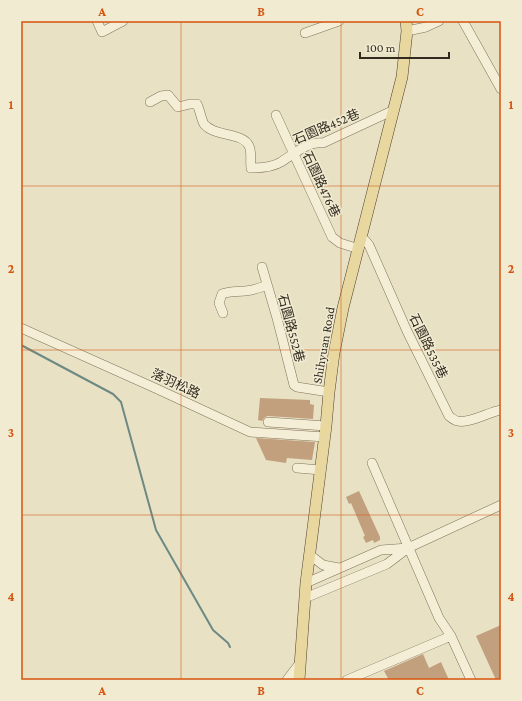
<svg xmlns="http://www.w3.org/2000/svg" width="522" height="701" font-family="'Crimson Pro','Noto Sans TC',serif">
<style>
.lines{fill:none;stroke-linecap:round;stroke-linejoin:round}
.stream{stroke:#6d8984;stroke-width:2}
.building{fill:#c2a07e}
.minor-casing{stroke:#81735c;stroke-width:10}
.major-casing{stroke:#4f4130;stroke-width:12}
.minor{stroke:#f4eed6;stroke-width:9}
.major{stroke:#e8d79f;stroke-width:11}
.grid{fill:none;stroke:#d6540e;stroke-width:1;stroke-opacity:0.55}
.labels{text-anchor:middle;stroke-width:3;stroke-linejoin:round;paint-order:stroke}
.street-label{font-size:13px;fill:#322a1f;stroke:#f1ebd2}
.neatline{fill:none;stroke:#d6540e;stroke-width:1.5}
.grid-label{font-size:13px;text-anchor:middle;font-weight:bold;fill:#d6540e}
</style>
<rect width="100%" height="100%" fill="#e8e1c4"/>
<g class="lines">
<path class="stream" d="M21 345 113 394 121 402 156 530 213 630 228 643 230 647"/>
</g>
<path class="building" d="M260 398 310 400V404L314 405 313 419 268 416 265 417 262 421 258 420Z
M256 438 315 442 312 460 287 458 286 463 266 460Z
M359 491 380 537V540L374 543 373 540 366 543 363 537 365 536 351 503 349 504 346 497Z
M501 625V680H496L476 636Z
M423 654 429 668 441 662 449 680H389L384 671Z"/>
<g class="lines">
<defs>
<path id="minor" d="M97 21 102 32 123 21
M463 21 501 89
M407 31 426 27 439 21
M305 33 339 21
M150 102 161 96 168 95 178 107 190 104H197C200 110 201 119 204 124 214 137 243 132 249 146 252 151 250 161 251 168 260 168 273 167 281 162 294 154 308 141 323 143L394 110
M276 115 332 237 340 243 359 249
M362 237 369 245 407 331 449 416C452 418 455 421 458 421 468 424 489 412 501 410
M262 267 277 318 294 385 297 387 329 392
M223 313 219 303 222 294C230 291 236 292 245 291 253 290 260 288 267 285
M21 328 155 388 250 432 325 437
M268 422 326 426
M372 463 439 618 451 636 471 680
M297 468 321 470
M310 555 323 565 339 568
M306 583 381 550 408 548
M305 598 387 564 408 548 501 505
M287 680 300 663
M347 680 451 636"/>
<path id="major" d="M299 680 306 583 326 426 329 392 334 353 343 308 402 77 407 31 406 21"/>
</defs>
<use href="#minor" class="minor-casing"/>
<use href="#major" class="major-casing"/>
<use href="#minor" class="minor"/>
<use href="#major" class="major"/>
</g>
<path class="grid" d="M181 21V680M341 21V680M21 186H501M21 350H501M21 515H501"/>
<g class="labels">
<g class="street-label">
<text transform="translate(326 126) rotate(-23)" y="5">石園路452巷</text>
<text transform="translate(322 184) rotate(65)" y="5">石園路476巷</text>
<text transform="translate(292 328) rotate(75)" y="5">石園路552巷</text>
<text transform="translate(323 345) rotate(-80)" y="5">Shihyuan Road</text>
<text transform="translate(429 346) rotate(64)" y="5">石園路535巷</text>
<text transform="translate(176 383) rotate(25)" y="5">落羽松路</text>
</g>
</g>
<rect width="522" height="701" fill="none" stroke="#f1ebd2" stroke-width="44"/>
<path d="M360 52v6h89v-6" fill="none" stroke="#322a1f" stroke-width="2"/>
<text x="366" y="52" font-size="12" fill="#322a1f" stroke="#f1ebd2" stroke-width="3" paint-order="stroke">100 m</text>
<rect x="22" y="22" width="478" height="657" class="neatline"/>
<g class="grid-label">
<text x="102" y="16">A</text>
<text x="261" y="16">B</text>
<text x="420" y="16">C</text>
<text x="11" y="109">1</text>
<text x="511" y="109">1</text>
<text x="11" y="273">2</text>
<text x="511" y="273">2</text>
<text x="11" y="437">3</text>
<text x="511" y="437">3</text>
<text x="11" y="601">4</text>
<text x="511" y="601">4</text>
<text x="102" y="695">A</text>
<text x="261" y="695">B</text>
<text x="420" y="695">C</text>
</g>
</svg>
